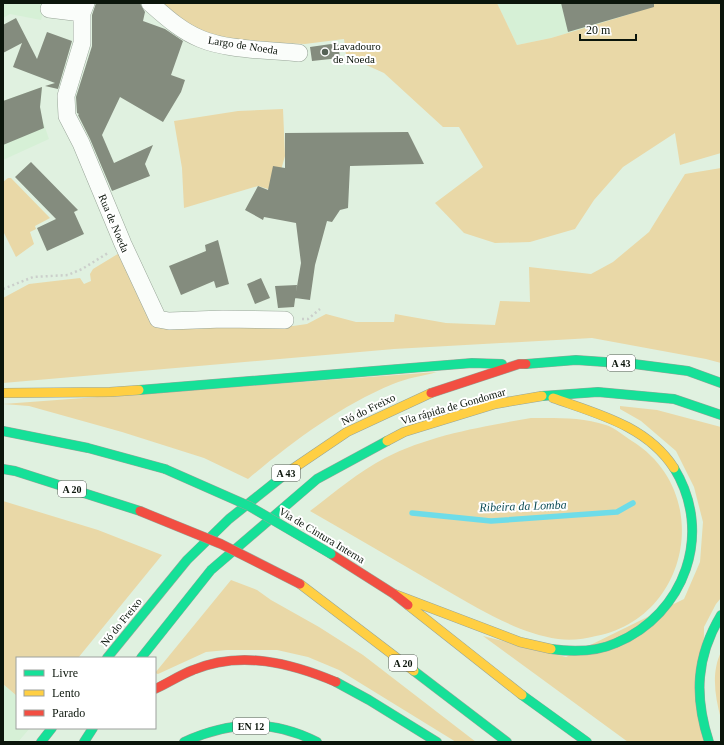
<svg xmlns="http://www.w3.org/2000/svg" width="724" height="745" font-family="'Times New Roman',serif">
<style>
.built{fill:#d6f0d6}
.green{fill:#e9d8a7}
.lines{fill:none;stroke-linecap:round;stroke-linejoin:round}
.stream{stroke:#6edce8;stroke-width:5.5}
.building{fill:#848c7e}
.street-casing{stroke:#98a598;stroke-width:18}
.fast-casing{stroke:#98a598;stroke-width:10}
.slow-casing{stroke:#98a598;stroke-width:10}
.jam-casing{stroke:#98a598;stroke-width:10}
.path{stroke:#cbcfcb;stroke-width:2.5;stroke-dasharray:2 3;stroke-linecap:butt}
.street{stroke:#fafdfa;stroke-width:17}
.fast{stroke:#16e098;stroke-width:9}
.slow{stroke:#ffcf43;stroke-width:9}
.jam{stroke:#f24e42;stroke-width:9}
.fast-bridge-casing{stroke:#98a598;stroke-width:10;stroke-linecap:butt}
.jam-bridge-casing{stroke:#98a598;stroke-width:10;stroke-linecap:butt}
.fast-bridge{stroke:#16e098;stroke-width:9}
.jam-bridge{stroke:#f24e42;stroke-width:9}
.poi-dot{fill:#566256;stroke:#fff;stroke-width:1.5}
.labels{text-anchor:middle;stroke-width:4;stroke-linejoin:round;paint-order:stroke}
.shield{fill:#fff;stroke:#545b54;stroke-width:1}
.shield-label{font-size:10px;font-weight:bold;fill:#0b150b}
.street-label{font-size:11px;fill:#0b150b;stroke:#fff}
.poi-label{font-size:11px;fill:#0b150b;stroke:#fff;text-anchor:start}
.water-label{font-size:12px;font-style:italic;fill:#0c4c56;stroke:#fff}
</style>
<rect width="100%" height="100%" fill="#e0f1e0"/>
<path class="built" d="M3 3H46L41 20 10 14 3 18Z
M497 3H657L630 14 588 27 551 38 517 45Z
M42 87 40 107 41 116 49 139 3 160V101Z
M3 684 17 696V728H30L18 742H3Z"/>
<path class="green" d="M163 3H497L517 45 551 38 588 27 630 14 657 3H721V153L680 165 675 133 623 167 594 200 575 229 530 242 495 243 464 233 435 203 483 167 459 127H443L384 73 364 64 347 62 344 39 305 44 257 42 212 37 178 18Z
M283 109 285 156 275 191 258 186 184 208 182 168 174 121 238 111Z
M721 168V363L706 359 592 338 394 349 3 383V298L29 284 80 278 84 284 91 281 90 274 93 269 121 252 153 322 293 326 307 324 326 314 356 322H394L395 314 446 323 495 325 500 301 530 302 529 267 591 274 613 262 649 232 685 174Z
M8 178H11L50 218 35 226 36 229 30 232 34 244 16 257 3 231V182Z
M437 372C423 376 407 378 393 384 340 406 292 442 248 479L204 458 122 432 29 406 3 404Z
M620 406 657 410 721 427V598L716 604 704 627 703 742H628L483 636 566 657 684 599 700 562 703 522 694 487 676 451 641 421 620 409Z
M531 418C556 418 582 417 606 425 615 428 624 436 632 441 714 492 690 618 596 636 584 639 571 641 558 639 518 633 481 610 446 590 401 564 356 537 310 511 334 493 358 472 385 458 430 435 481 427 531 418Z
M3 501 98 530 162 555 78 658H17V696L3 684Z
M231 580 257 590 271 600 319 627 363 655 476 742H456L339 670 308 657 277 650H227L206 652 158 674 155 673Z
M721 652V719C715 697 711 673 721 652Z"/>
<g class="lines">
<path class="stream" d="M412 513 491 521 617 512 633 503"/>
</g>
<path class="building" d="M96 3H140L145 12 143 21 165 29 183 41 171 75 185 80 181 92 163 122 120 97 102 135 114 163 153 145 145 164 150 176 112 191 90 139 78 115 79 114 77 113 76 97 92 46V15Z
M561 3H654V7L568 32Z
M16 18 37 59 47 32 72 41 58 89 45 86 55 83 13 67 22 43 3 53V25Z
M338 43 340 58 312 61 310 47Z
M42 87 40 107 44 128 3 145V101Z
M408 132 424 164 350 166 348 208 340 210 332 222 327 221 315 265 310 300 295 298 301 263 296 223 264 217 263 220 245 210 258 186 268 190 273 166 285 168V133Z
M31 162 78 210 74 212 84 234 47 251 37 228 56 219 15 177Z
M218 240 229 284 216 288 214 281 181 295 169 266 206 251 205 245Z
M261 278 270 298 255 304 247 284Z
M297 285 294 307 278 308 275 286Z"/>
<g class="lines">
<defs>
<path id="street" d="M86 3 82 13V43L66 96 67 116 81 143 123 244 158 319 169 321 223 319 285 320
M150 3C166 17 181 31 201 39 227 50 270 50 299 53
M49 9 82 13"/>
<path id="fast" d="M526 364 576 360 634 364 688 371 721 383
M139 390 472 363 502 364
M542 396 598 392 674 399 721 415
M3 431 88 448 165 469
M3 469 15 471 140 511
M551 649C572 652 596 652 616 643 685 614 714 533 674 468
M107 658 187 560 229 519 288 472
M141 658 211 570 317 479 387 441
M414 671 507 742
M336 682 369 700 437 742
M522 695 587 742
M41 742 52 728
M84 742 93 728
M184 742C230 721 272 719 317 742
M709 742C694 696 696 657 721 615"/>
<path id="slow" d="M3 393 110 392 139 390
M553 398C598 414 647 426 674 468
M387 441 404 432 495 404 542 396
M288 472 347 432 431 393
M300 584 414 671
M394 594 520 642 551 649
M408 605 522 695"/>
<path id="jam" d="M431 393 519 364H526
M331 554 394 594 408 605
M155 689C168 683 180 675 193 670 241 650 291 663 336 682"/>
</defs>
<use href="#street" class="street-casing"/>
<use href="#fast" class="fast-casing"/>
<use href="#slow" class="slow-casing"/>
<use href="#jam" class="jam-casing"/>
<path class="path" d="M3 289 33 277 68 275 82 269 108 253
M302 319H308L320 309"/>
<use href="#street" class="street"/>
<use href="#fast" class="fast"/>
<use href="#slow" class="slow"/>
<use href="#jam" class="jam"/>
<defs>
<path id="fast-bridge" d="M165 469 249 506 331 554"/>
<path id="jam-bridge" d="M140 511 221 544 300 584"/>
</defs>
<use href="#fast-bridge" class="fast-bridge-casing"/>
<use href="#jam-bridge" class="jam-bridge-casing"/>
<use href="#fast-bridge" class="fast-bridge"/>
<use href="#jam-bridge" class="jam-bridge"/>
</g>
<circle class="poi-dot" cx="325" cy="52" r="4"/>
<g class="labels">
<g class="shield">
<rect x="607" y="355" width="28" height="16" rx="3"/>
<rect x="272" y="465" width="28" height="16" rx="3"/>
<rect x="58" y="481" width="28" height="16" rx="3"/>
<rect x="389" y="655" width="28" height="16" rx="3"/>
<rect x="233" y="718" width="36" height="16" rx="3"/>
</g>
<g class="shield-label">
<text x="621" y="367">A 43</text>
<text x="286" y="477">A 43</text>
<text x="72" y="493">A 20</text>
<text x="403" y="667">A 20</text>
<text x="251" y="730">EN 12</text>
</g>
<g class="street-label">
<text transform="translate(243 45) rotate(9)" y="4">Largo de Noeda</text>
<text transform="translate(114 223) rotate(67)" y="4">Rua de Noeda</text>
<text transform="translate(453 406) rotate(-16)" y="4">Via rápida de Gondomar</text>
<text transform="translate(368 409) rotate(-26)" y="4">Nó do Freixo</text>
<text transform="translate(322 535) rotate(31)" y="4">Via de Cintura Interna</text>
<text transform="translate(121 622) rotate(-51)" y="4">Nó do Freixo</text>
</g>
<g class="poi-label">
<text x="333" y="50">Lavadouro<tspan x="333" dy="13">de Noeda</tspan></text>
</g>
<g class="water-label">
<text transform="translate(523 506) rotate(-2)" y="4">Ribeira da Lomba</text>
</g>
</g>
<rect width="724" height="745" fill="none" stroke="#0b150b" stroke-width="8"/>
<rect x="16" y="657" width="140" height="72" fill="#ffffff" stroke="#9da19d"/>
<rect x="24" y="670" width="20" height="6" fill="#16e098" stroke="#9da19d"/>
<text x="52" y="677" font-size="12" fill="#0b150b">Livre</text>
<rect x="24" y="690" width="20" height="6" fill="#ffcf43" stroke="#9da19d"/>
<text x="52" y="697" font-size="12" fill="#0b150b">Lento</text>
<rect x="24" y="710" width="20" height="6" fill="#f24e42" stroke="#9da19d"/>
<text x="52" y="717" font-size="12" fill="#0b150b">Parado</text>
<path d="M580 34v6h56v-6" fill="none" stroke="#0b150b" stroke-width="2"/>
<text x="586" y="34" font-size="12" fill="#0b150b" stroke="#ffffff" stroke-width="3" paint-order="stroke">20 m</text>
</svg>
